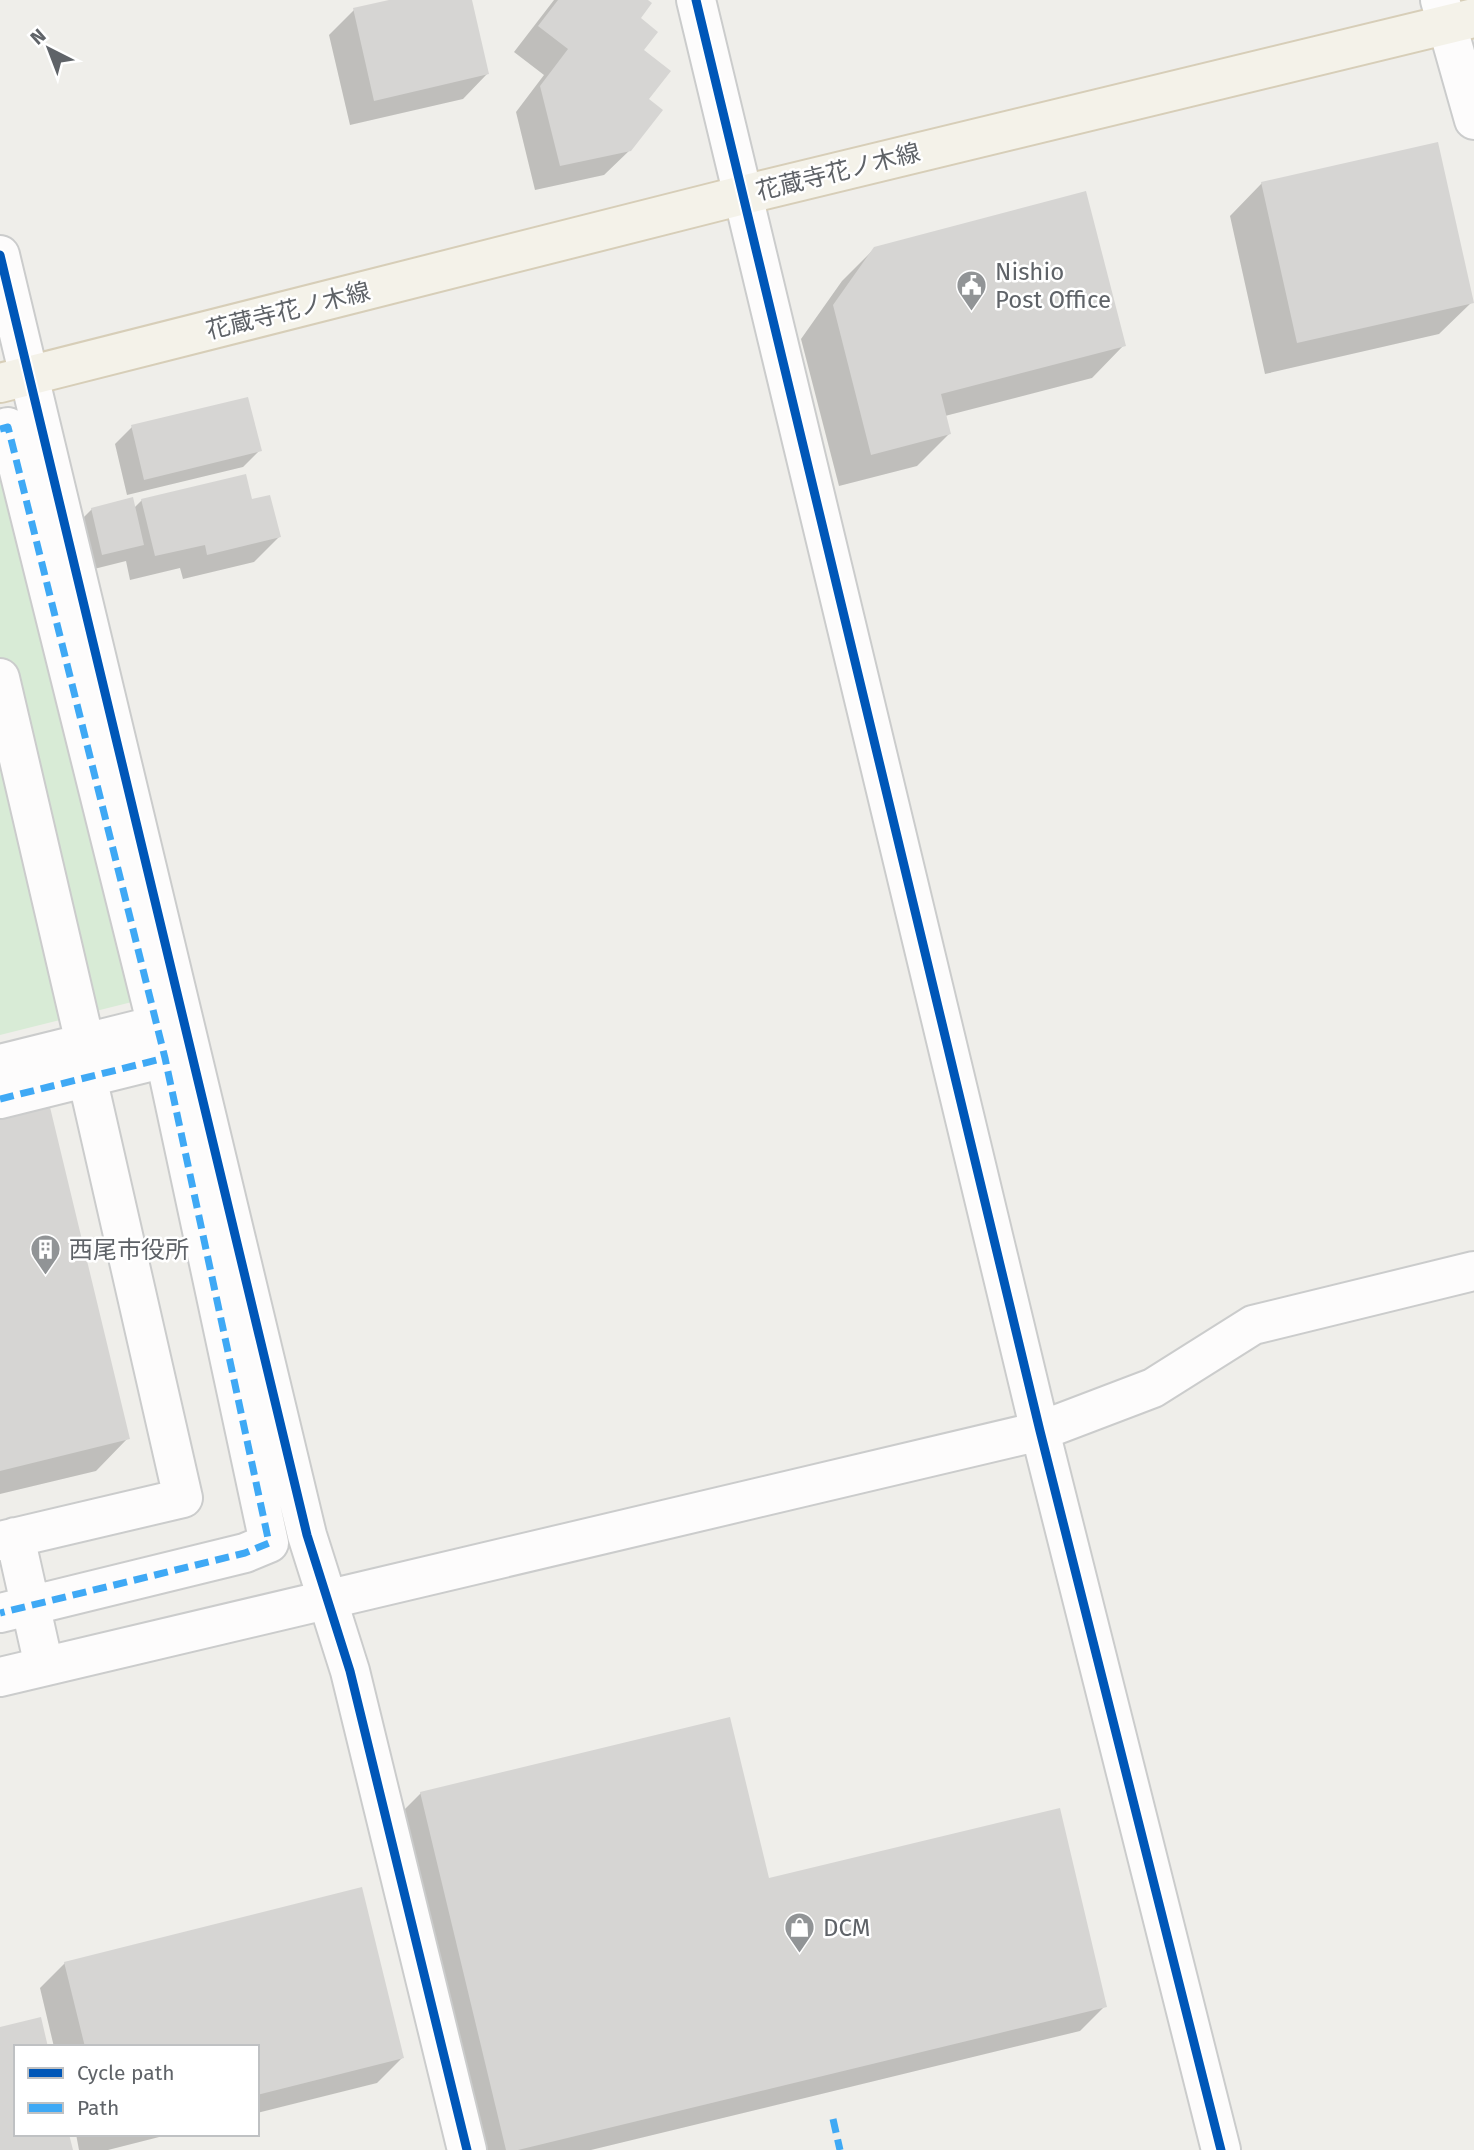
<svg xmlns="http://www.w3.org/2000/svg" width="1474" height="2150" font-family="'Fira Sans','Noto Sans JP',sans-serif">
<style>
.green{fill:#d8ebd6}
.shadow{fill:#0003}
.building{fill:#d6d5d3}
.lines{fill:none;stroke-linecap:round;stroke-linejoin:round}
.minor-casing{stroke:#cbcccc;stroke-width:42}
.major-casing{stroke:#d7ceb8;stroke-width:42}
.minor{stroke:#fdfcfc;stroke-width:38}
.major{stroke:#f4f2e9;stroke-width:38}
.quiet{stroke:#3fa9f5;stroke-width:7;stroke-dasharray:14 7;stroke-linecap:butt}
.cycleway-casing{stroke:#fff;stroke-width:13}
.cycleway{stroke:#0057b8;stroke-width:9}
.labels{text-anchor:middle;stroke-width:5;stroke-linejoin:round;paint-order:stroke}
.street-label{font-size:24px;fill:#5f6368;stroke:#fff}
.poi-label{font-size:24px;fill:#5f6368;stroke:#fff;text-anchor:start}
</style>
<rect width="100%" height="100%" fill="#efeeea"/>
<path class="green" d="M0 452 140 1000 0 1035Z"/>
<path class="shadow" d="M397 0H471L487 74 463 99 350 125 329 35 354 10Z
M554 0H645L639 18 641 50 630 150 604 175 535 190 516 112 544 75 514 52Z
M1262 183 1472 302 1439 334 1265 374 1230 216Z
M875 248 1124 345 1092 378 945 416 949 434 917 466 839 486 801 339 842 281Z
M132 427 260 450 243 467 127 495 115 444Z
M142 500 250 501 279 537 254 562 183 579 180 568 130 580 126 561 86 571 75 526 92 509 134 508Z
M0 1117 128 1438 96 1471 0 1494Z
M421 1793 768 1880 1105 2006 1080 2031 591 2150H476L396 1818Z
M65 1963 402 2058 377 2083 257 2113V2047H54L40 1988Z
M76 2134H171L108 2150H79Z"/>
<path class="building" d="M389 0H472L489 74 374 101 353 8Z
M558 0H648L652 3 641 18 658 32 644 50 671 71 649 99 663 110 631 151 560 166 540 86 568 49 538 26Z
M1438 142 1474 303 1297 343 1261 182Z
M1086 191 1126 346 941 394 951 434 871 455 833 305 874 247Z
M248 397 262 451 144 480 131 425Z
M246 474 252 499 270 495 281 537 207 555 205 545 155 556 141 499Z
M133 497 144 545 102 555 91 508Z
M49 1103 130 1439 0 1471V1115Z
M730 1717 769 1878 1060 1808 1107 2007 518 2150H506L420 1792Z
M362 1887 404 2058 257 2095V2047H85L64 1962Z
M41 2017 48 2047H16V2134H69L73 2150H0V2027Z"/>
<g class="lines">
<defs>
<path id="minor" d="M696 0 1040 1431 1221 2150
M1440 0 1474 120
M0 255 307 1535 350 1671 467 2150
M0 429 8 427 165 1058 269 1543 245 1553 0 1613
M0 678 85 1043 181 1019
M0 1064 85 1043 87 1077 183 1498 0 1541
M0 1099 165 1058
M15 1537 44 1666
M0 1677 1040 1431 1153 1388 1253 1325 1474 1271"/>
<path id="major" d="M0 383 743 195 1474 18"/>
</defs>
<use href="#minor" class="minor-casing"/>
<use href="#major" class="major-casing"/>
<use href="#minor" class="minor"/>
<use href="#major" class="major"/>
<path class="quiet" d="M0 429 8 427 165 1058 269 1543 245 1553 0 1613
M0 1099 165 1058
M833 2119 840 2150"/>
<defs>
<path id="cycleway" d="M696 0 1040 1431 1221 2150
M0 255 307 1535 350 1671 467 2150"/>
</defs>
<use href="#cycleway" class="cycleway-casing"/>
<use href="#cycleway" class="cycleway"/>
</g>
<defs>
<symbol id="civic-pin" viewBox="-11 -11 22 30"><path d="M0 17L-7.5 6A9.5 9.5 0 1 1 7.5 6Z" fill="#919496" stroke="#fff"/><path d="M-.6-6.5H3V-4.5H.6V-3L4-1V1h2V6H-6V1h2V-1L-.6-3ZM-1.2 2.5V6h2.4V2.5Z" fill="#fff"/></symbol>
<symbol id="building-pin" viewBox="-11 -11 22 30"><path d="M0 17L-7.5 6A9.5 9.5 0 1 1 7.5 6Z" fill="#919496" stroke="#fff"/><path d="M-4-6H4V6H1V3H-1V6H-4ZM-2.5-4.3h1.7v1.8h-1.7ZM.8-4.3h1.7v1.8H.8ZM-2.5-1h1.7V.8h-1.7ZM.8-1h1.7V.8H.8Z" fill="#fff"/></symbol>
<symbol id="shop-pin" viewBox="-11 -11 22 30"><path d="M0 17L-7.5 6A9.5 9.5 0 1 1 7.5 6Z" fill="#919496" stroke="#fff"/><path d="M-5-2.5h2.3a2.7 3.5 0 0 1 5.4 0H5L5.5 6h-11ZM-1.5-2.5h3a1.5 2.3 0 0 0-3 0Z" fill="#fff"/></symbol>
</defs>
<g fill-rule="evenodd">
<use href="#civic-pin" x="954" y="268" width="35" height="47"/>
<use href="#building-pin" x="28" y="1232" width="35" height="47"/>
<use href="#shop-pin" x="782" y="1910" width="35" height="47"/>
</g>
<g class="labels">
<g class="street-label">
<text transform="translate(838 172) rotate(-14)" y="8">花蔵寺花ノ木線</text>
<text transform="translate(288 311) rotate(-14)" y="8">花蔵寺花ノ木線</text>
</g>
<g class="poi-label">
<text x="995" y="280">Nishio<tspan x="995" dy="28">Post Office</tspan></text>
<text x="69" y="1258">西尾市役所</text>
<text x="823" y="1936">DCM</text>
</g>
</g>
<rect x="14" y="2045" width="245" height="91" fill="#ffffff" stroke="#bfc1c3" stroke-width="2"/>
<rect x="28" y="2068" width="35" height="10" fill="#0057b8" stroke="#bfc1c3" stroke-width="2"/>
<text x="77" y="2080" font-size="21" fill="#5f6368">Cycle path</text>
<rect x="28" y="2103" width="35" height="10" fill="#3fa9f5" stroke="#bfc1c3" stroke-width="2"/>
<text x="77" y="2115" font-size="21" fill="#5f6368">Path</text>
<g transform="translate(49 49) rotate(318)" stroke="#ffffff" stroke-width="5" paint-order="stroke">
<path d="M0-5L12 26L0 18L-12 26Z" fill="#5f6368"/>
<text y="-10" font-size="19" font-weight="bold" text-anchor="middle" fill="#5f6368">N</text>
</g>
</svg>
